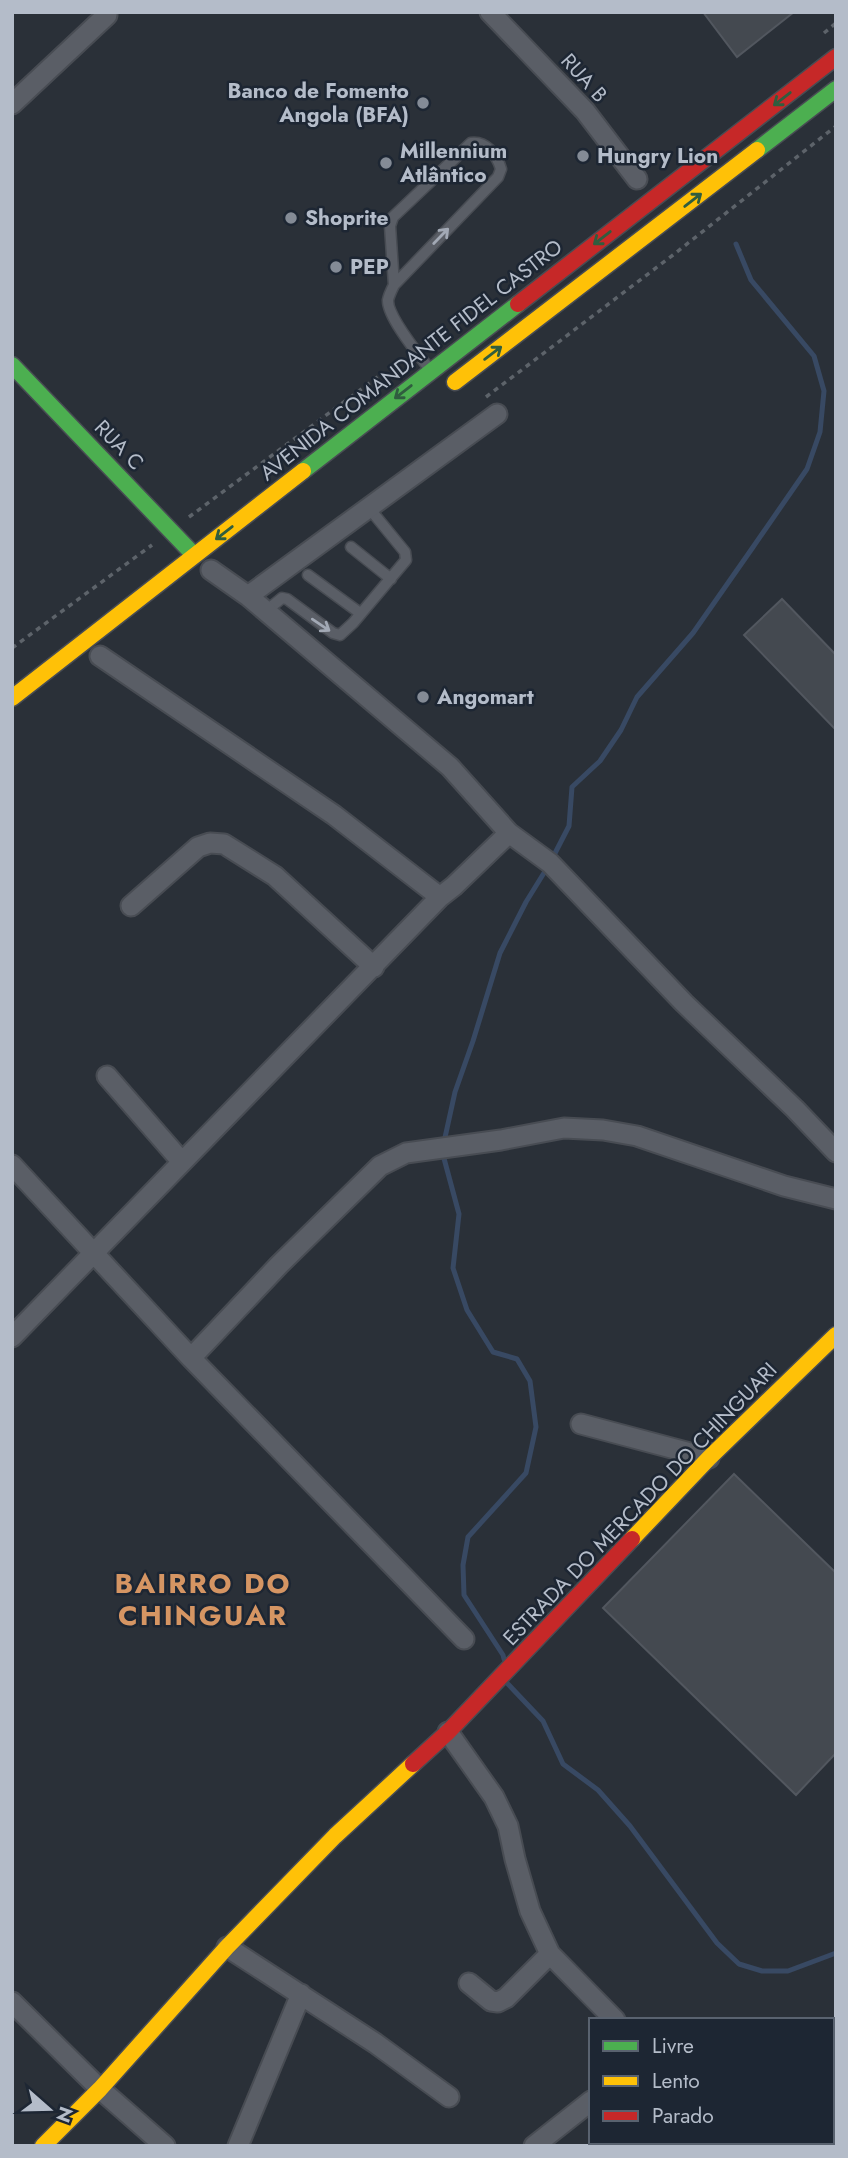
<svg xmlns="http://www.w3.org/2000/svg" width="848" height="2158" font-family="Jost,sans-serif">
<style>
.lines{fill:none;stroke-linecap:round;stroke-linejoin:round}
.stream{stroke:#384963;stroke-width:5}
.building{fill:#444950;stroke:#52575f;stroke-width:2}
.lane-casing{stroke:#484c53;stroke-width:13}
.street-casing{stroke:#484c53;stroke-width:23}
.fast-casing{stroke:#484c53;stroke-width:19}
.slow-casing{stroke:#484c53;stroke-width:19}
.jam-casing{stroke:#484c53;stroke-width:19}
.path{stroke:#5d636a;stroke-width:3.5;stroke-dasharray:5 5;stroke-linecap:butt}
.lane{stroke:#5a5e66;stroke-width:10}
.street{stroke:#5a5e66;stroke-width:19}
.fast{stroke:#4caf50;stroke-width:16}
.slow{stroke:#ffc107;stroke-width:16}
.jam{stroke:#c62828;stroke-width:16}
.oneway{stroke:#305d3f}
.oneway2{stroke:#a2a9b5}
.poi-dot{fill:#848b96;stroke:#1d2633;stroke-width:2.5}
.labels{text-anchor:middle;stroke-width:5;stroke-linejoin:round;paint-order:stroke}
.street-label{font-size:21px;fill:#b4bcc9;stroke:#1d2633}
.poi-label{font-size:21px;font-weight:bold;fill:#b4bcc9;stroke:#1d2633;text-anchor:start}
.district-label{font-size:28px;font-weight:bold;letter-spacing:2px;fill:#d59563;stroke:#1d2633}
</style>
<rect width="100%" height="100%" fill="#2a3038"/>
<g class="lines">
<path class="stream" d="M552 859 569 826 572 787 600 761 621 730 637 697 693 633 751 550 807 469 820 432 824 391 814 356 751 280 736 244
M444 1142 455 1092 473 1041 500 953 526 902 547 868
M442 1151 459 1214 453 1268 467 1310 493 1352 517 1359 530 1381 536 1427 526 1473 468 1537 463 1565 464 1595 503 1655 504 1659
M507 1683 543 1721 563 1764 598 1790 630 1826 717 1943 739 1964 762 1971H788L836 1953"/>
</g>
<path class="building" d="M703 12H794L737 57Z
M782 599 836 655V730L744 635Z
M734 1474 836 1573V1753L796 1795 603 1608Z"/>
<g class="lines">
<defs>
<path id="lane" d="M394 285 390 226 393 217 471 143C486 141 497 155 501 169L498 177 394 285C392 289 389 295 388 300 387 316 418 354 428 367
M351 547 391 579
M308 575 360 613
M266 611 282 598 287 599 333 633 340 635 353 623 406 560 405 552 369 508"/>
<path id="street" d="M490 12 585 111 637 179
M12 104 107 15V12
M211 570 248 596 450 767 509 833 550 863 684 1003 795 1109 836 1152
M248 596 497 414
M100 656 334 815 440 897
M131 906 198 847 210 843 224 844 275 876 374 967
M107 1076 182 1162
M12 1165 191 1358 464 1639
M12 1337 440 897 454 886 509 833
M191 1358 279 1265 380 1166 406 1153 501 1140 564 1128 603 1130 637 1136 784 1186 836 1199
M581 1424 709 1458
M448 1732 494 1797 508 1826 515 1859 530 1911 550 1954 615 2020
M227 1947 375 2043 449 2097
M469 1983 491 2001 498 2002 506 1998 550 1954
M12 2002 100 2089 165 2146
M762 2142 766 2146
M238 2146 301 1994
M534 2146 591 2101"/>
<path id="fast" d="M757 150 836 89
M12 365 194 555
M303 471 518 304"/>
<path id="slow" d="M455 382 757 150
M12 698 303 471
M632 1539 709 1458 836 1335
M43 2146 100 2089 227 1947 335 1836 413 1764"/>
<path id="jam" d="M518 304 836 57
M413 1764 448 1732 632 1539"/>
</defs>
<use href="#lane" class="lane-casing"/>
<use href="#street" class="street-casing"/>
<use href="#fast" class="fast-casing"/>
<use href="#slow" class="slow-casing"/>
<use href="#jam" class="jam-casing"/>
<path class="path" d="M824 33 836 23
M486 397 673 255 836 126
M189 517 383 373
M12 648 152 545"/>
<use href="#lane" class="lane"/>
<use href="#street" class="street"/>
<use href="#fast" class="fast"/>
<use href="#slow" class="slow"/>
<use href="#jam" class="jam"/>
</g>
<defs><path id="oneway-shaft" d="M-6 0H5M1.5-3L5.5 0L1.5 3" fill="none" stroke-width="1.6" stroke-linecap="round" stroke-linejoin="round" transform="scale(1.75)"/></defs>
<g class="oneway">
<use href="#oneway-shaft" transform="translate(782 99) rotate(142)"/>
<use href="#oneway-shaft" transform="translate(693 200) rotate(-38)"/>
<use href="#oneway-shaft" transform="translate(602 238) rotate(142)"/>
<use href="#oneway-shaft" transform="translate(493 353) rotate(-37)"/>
<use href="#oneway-shaft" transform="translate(403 392) rotate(142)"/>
<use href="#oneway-shaft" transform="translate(224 533) rotate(142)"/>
</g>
<g class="oneway2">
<use href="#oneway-shaft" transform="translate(441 236) rotate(-46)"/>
<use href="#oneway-shaft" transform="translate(321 625) rotate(34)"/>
</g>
<g class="poi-dot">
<circle cx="423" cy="103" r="7"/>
<circle cx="583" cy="156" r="7"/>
<circle cx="386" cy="163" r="7"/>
<circle cx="291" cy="218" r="7"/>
<circle cx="336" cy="267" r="7"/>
<circle cx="423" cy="697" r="7"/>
</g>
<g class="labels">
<g class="street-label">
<text transform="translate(584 78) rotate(48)" y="7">RUA B</text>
<text transform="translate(411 360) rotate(-38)" y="7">AVENIDA COMANDANTE FIDEL CASTRO</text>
<text transform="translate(119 445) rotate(46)" y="7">RUA C</text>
<text transform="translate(640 1504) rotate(-46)" y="7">ESTRADA DO MERCADO DO CHINGUARI</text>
</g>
<g class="poi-label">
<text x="409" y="98" text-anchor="end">Banco de Fomento<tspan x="409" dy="24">Angola (BFA)</tspan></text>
<text x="400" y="158">Millennium<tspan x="400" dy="24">Atlântico</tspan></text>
<text x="597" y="163">Hungry Lion</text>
<text x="305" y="225">Shoprite</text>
<text x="350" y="274">PEP</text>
<text x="437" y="704">Angomart</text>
</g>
<g class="district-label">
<text x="203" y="1593">BAIRRO DO<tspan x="203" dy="32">CHINGUAR</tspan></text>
</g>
</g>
<rect width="848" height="2158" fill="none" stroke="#b4bcc9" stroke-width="28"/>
<rect x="589" y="2018" width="245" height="126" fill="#1d2633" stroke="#59626f" stroke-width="2"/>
<rect x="603" y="2041" width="35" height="10" fill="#4caf50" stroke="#59626f" stroke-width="2"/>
<text x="652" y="2053" font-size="21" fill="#b4bcc9">Livre</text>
<rect x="603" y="2076" width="35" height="10" fill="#ffc107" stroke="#59626f" stroke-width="2"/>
<text x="652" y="2088" font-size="21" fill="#b4bcc9">Lento</text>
<rect x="603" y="2111" width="35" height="10" fill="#c62828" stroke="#59626f" stroke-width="2"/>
<text x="652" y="2123" font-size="21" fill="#b4bcc9">Parado</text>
<g transform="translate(49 2109) rotate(110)" stroke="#1d2633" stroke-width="5" paint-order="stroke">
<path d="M0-5L12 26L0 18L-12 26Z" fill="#b4bcc9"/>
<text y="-10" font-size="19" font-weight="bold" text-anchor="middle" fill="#b4bcc9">N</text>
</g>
</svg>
